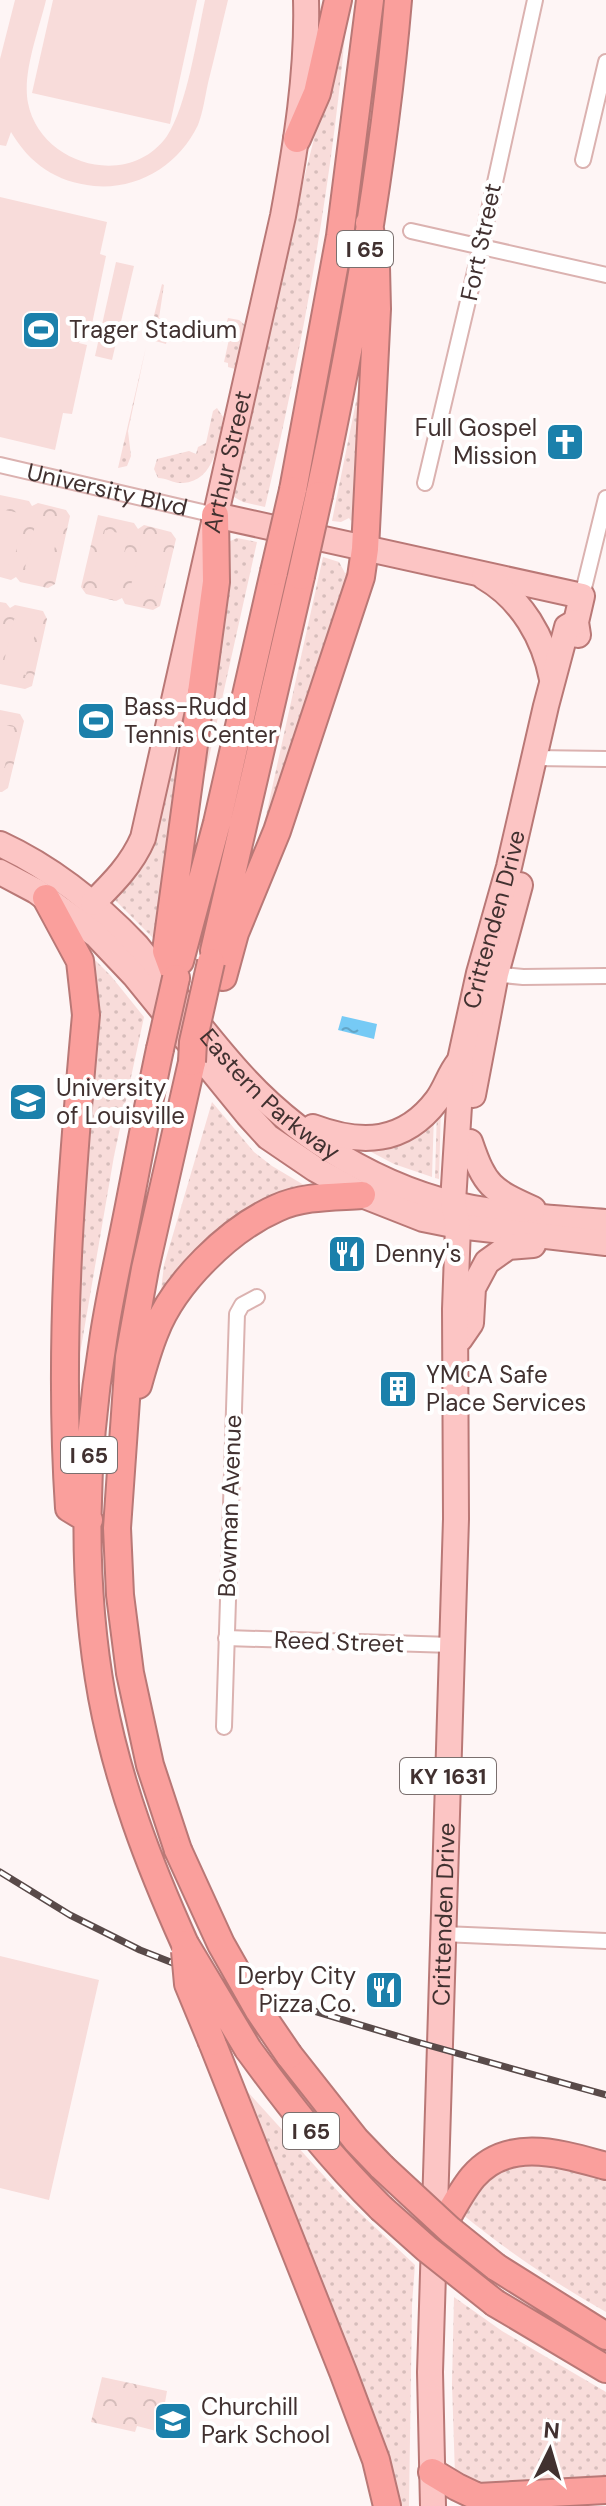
<svg xmlns="http://www.w3.org/2000/svg" width="606" height="2506" font-family="'DM Sans',sans-serif">
<style>
.grass{fill:url(#grass-dots)}
.park{fill:url(#park-crowns)}
.pitch{fill:#f8dcda}
.water{fill:url(#water-ripples)}
.lines{fill:none;stroke-linecap:round;stroke-linejoin:round}
.street-casing{stroke:#dbb2b0;stroke-width:18}
.primary-casing{stroke:#b97876;stroke-width:28}
.highway-casing{stroke:#b97876;stroke-width:30}
.street{stroke:#fff;stroke-width:14}
.primary{stroke:#fcc5c4;stroke-width:24}
.highway{stroke:#fa9f9c;stroke-width:26}
.rail-casing{stroke:#594a49;stroke-width:7}
.rail{stroke:#fff;stroke-width:4;stroke-dasharray:12;stroke-linecap:butt}
.highway-bridge-casing{stroke:#b97876;stroke-width:30;stroke-linecap:butt}
.highway-bridge{stroke:#fa9f9c;stroke-width:26}
.labels{text-anchor:middle;stroke-width:8;stroke-linejoin:round;paint-order:stroke}
.shield{fill:#fff;stroke:#7a6f6e;stroke-width:2}
.shield-label{font-size:22px;font-weight:bold;fill:#413130}
.street-label{font-size:24px;fill:#413130;stroke:#fff}
.poi-label{font-size:24px;fill:#413130;stroke:#fff;text-anchor:start}
</style>
<defs>
<pattern id="grass-dots" width="8" height="8" patternUnits="userSpaceOnUse" patternTransform="scale(2)"><rect width="8" height="8" fill="#f8dcda"/><path d="M2 2h.1M6 6h.1" fill="none" stroke="#d6bdbb" stroke-width="1.8" stroke-linecap="round"/></pattern>
<pattern id="park-crowns" width="20" height="18" patternUnits="userSpaceOnUse" patternTransform="scale(2)"><rect width="20" height="18" fill="#f8dcda"/><path d="M2 6a3 3 0 1 1 6 0M12 15a3 3 0 1 1 6 0" fill="none" stroke="#d6bdbb"/></pattern>
<pattern id="water-ripples" width="26" height="14" patternUnits="userSpaceOnUse" patternTransform="scale(2)"><rect width="26" height="14" fill="#76caf5"/><path d="M2 4q2-2 4 0t4 0M15 11q2-2 4 0t4 0" fill="none" stroke="#62a5c7"/></pattern>
</defs>
<rect width="100%" height="100%" fill="#fef5f5"/>
<path class="grass" d="M348 1C334 172 304 341 265 507L243 502 234 497 233 491 303 183Z
M162 284 164 285 159 318 171 322 166 344 148 339Z
M228 318 239 320 245 325 235 369 228 367V363L224 362 231 330 225 328Z
M146 347 128 431 131 456 127 466 118 468Z
M362 372 356 513 351 521 349 518 341 522 332 521Z
M217 408 223 417C219 441 215 481 183 483 174 484 167 478 158 478L154 469 157 459 189 451 196 454 198 447 206 443 213 411Z
M237 538 257 542 206 771H201L226 543Z
M323 557 339 562 345 573 349 572V578L269 821 265 820Z
M200 632 159 944 112 897 145 858 148 859Z
M88 953 111 976 144 1017 114 1156 76 1377Z
M212 1102 254 1152 272 1166 314 1191 160 1299 164 1265Z
M441 1106 439 1179 435 1178 437 1110Z
M434 1114 432 1177 394 1164 360 1146Z
M247 2091 344 2198 415 2265 412 2304 409 2506H394L244 2093Z
M528 2158 606 2173V2312C555 2283 507 2251 462 2214L490 2174Z
M454 2297 502 2331 606 2392V2483L481 2489 455 2475 452 2384Z"/>
<path class="park" d="M0 495 29 501 32 506 38 503 66 510 70 516 55 584 48 588 20 582 16 577 11 580 0 577Z
M98 515 134 523 138 529 144 525 171 532 176 539 160 606 153 610 125 604 122 598 116 601 86 594 81 587Z
M0 602 6 603 10 608 15 605 43 611 47 619 32 686 25 689 0 684Z
M0 710 20 714 24 721 8 788 2 792H0Z
M102 2377 167 2391 160 2432 137 2426 135 2432 91 2422Z"/>
<path class="pitch" d="M15 0H46C39 30 22 73 28 103 40 165 129 190 167 136 187 106 197 37 205 0H228C221 28 215 56 208 83 205 97 203 112 198 125 179 165 138 190 94 186 56 182 30 164 11 132L6 146 0 145V59Z
M53 0H197L170 124 32 93Z
M0 197 107 222 100 254 106 256 92 324 84 322 79 343 87 345 72 414 63 413 55 450 0 437Z
M116 262 134 266 112 360 95 356Z
M0 509 24 514 13 565 0 563Z
M37 517 60 523 49 574 25 568Z
M105 530 128 535 117 587 93 581Z
M142 539 165 544 154 595 130 590Z
M14 619 37 624 26 675 2 670Z
M0 724 14 727 2 778H0Z
M0 1956 99 1980 49 2200 0 2188Z"/>
<path class="water" d="M342 1016 377 1024 374 1039 338 1030Z"/>
<g class="lines">
<defs>
<g id="street">
<path d="M583 160 606 62"/>
<path d="M411 231 606 275"/>
<path id="s1" d="M0 465 215 515"/>
<path d="M425 483 481 246 535 0"/>
<path d="M582 596 606 498"/>
<path d="M534 758 606 759"/>
<path d="M491 974 523 977 606 976"/>
<path d="M226 1638 452 1645"/>
<path d="M224 1727 237 1314 242 1305 257 1297"/>
<path d="M443 1934 606 1941"/>
</g>
<g id="primary">
<path d="M215 515 582 596 576 622 578 635"/>
<path d="M484 577C522 599 544 638 552 679"/>
<path id="s2" d="M0 844C52 868 98 905 137 946 172 990 206 1037 244 1078 308 1147 398 1198 491 1211 529 1217 568 1219 606 1222"/>
<path d="M0 872 36 891 96 935 134 975 248 1115 268 1137 315 1169 362 1195 423 1219 458 1226 606 1243"/>
<path id="s3" d="M93 903C113 883 132 864 143 838L283 216C296 145 308 72 306 0"/>
<path d="M473 1095 496 974 520 885"/>
<path d="M313 1127C361 1145 404 1144 437 1100 446 1088 449 1074 459 1062"/>
<path d="M470 1142C485 1186 491 1190 533 1209"/>
<path d="M460 1339 471 1323 473 1288 487 1262 508 1247 533 1245"/>
<path id="s4" d="M433 2506 430 2372 456 1519 455 1309 458 1226 453 1202 461 1074 460 1060 479 973 509 867 546 706 567 627 576 622"/>
</g>
<path id="highway" d="M297 139 317 93 338 0
M293 490 340 236 370 0
M319 495C354 332 384 166 398 0
M46 898 80 961 86 1015C71 1179 58 1343 69 1508L89 1520
M214 951 301 576
M180 961 217 823 274 572
M223 977 235 933 277 831 361 577 365 549 377 309 376 267 369 223
M176 978 166 951 216 582 215 515
M160 1049C148 1105 138 1160 127 1216 119 1257 109 1299 103 1341 84 1457 81 1581 102 1697 118 1783 149 1864 185 1944
M138 1385C143 1367 148 1349 155 1332 174 1283 229 1229 277 1208 303 1196 333 1197 362 1195
M178 1850 150 1765 130 1673 120 1595 117 1528 129 1357 145 1269 192 1062
M212 2042 343 2372 376 2460 387 2506
M248 2049C289 2105 331 2159 381 2208
M289 2055 356 2140 382 2167
M434 2240C447 2220 458 2195 473 2177 508 2136 562 2154 606 2166
M496 2267 606 2336
M495 2303 606 2369
M432 2472 457 2487 478 2497 606 2490"/>
</defs>
<use href="#street" class="street-casing"/>
<use href="#primary" class="primary-casing"/>
<use href="#highway" class="highway-casing"/>
<use href="#street" class="street"/>
<use href="#primary" class="primary"/>
<use href="#highway" class="highway"/>
<defs>
<path id="rail" d="M0 1872 70 1915 140 1950 234 1987 417 2042 606 2095"/>
</defs>
<use href="#rail" class="rail-casing"/>
<use href="#rail" class="rail"/>
<defs>
<path id="highway-bridge" d="M274 572 293 490
M301 576 319 495
M160 1049 176 978
M192 1062 193 1042 211 962
M178 1850 221 1944 259 2011 289 2055
M185 1944 248 2049
M185 1951 188 1984 212 2042
M382 2167 450 2230 496 2267
M381 2208 427 2249 495 2303"/>
</defs>
<use href="#highway-bridge" class="highway-bridge-casing"/>
<use href="#highway-bridge" class="highway-bridge"/>
</g>
<defs>
<symbol id="stadium-square" viewBox="-11 -11 22 22"><rect x="-9" y="-9" width="18" height="18" rx="4" fill="#1b80ab" stroke="#fff"/><path d="M0-5a6.5 5 0 1 0 0 10a6.5 5 0 1 0 0-10ZM-3.5-1.8h7v3.6h-7Z" fill="#fff"/></symbol>
<symbol id="church-square" viewBox="-11 -11 22 22"><rect x="-9" y="-9" width="18" height="18" rx="4" fill="#1b80ab" stroke="#fff"/><path d="M-1.2-6h2.4v3.5h3.3v2.4h-3.3V6h-2.4V-.1h-3.3v-2.4h3.3Z" fill="#fff"/></symbol>
<symbol id="university-square" viewBox="-11 -11 22 22"><rect x="-9" y="-9" width="18" height="18" rx="4" fill="#1b80ab" stroke="#fff"/><path d="M0-5L7-2L0 1L-7-2ZM-4 1L0 2.5L4 1V4Q0 6-4 4Z" fill="#fff"/></symbol>
<symbol id="restaurant-square" viewBox="-11 -11 22 22"><rect x="-9" y="-9" width="18" height="18" rx="4" fill="#1b80ab" stroke="#fff"/><path d="M-5-6h1v4h1v-4h1v4h1v-4h1v5L-1.5 .5V6h-2V.5L-5-1ZM5-6V6H3V1.5H1.5Q1.5-4 5-6Z" fill="#fff"/></symbol>
<symbol id="building-square" viewBox="-11 -11 22 22"><rect x="-9" y="-9" width="18" height="18" rx="4" fill="#1b80ab" stroke="#fff"/><path d="M-4-6H4V6H1V3H-1V6H-4ZM-2.5-4.3h1.7v1.8h-1.7ZM.8-4.3h1.7v1.8H.8ZM-2.5-1h1.7V.8h-1.7ZM.8-1h1.7V.8H.8Z" fill="#fff"/></symbol>
<symbol id="school-square" viewBox="-11 -11 22 22"><rect x="-9" y="-9" width="18" height="18" rx="4" fill="#1b80ab" stroke="#fff"/><path d="M0-5L7-2L0 1L-7-2ZM-4 1L0 2.5L4 1V4Q0 6-4 4Z" fill="#fff"/></symbol>
</defs>
<g fill-rule="evenodd">
<use href="#stadium-square" x="19" y="308" width="44" height="44"/>
<use href="#church-square" x="543" y="420" width="44" height="44"/>
<use href="#stadium-square" x="74" y="699" width="44" height="44"/>
<use href="#university-square" x="6" y="1080" width="44" height="44"/>
<use href="#restaurant-square" x="325" y="1232" width="44" height="44"/>
<use href="#building-square" x="376" y="1367" width="44" height="44"/>
<use href="#restaurant-square" x="362" y="1968" width="44" height="44"/>
<use href="#school-square" x="151" y="2399" width="44" height="44"/>
</g>
<g class="labels">
<g class="shield">
<rect x="337" y="231" width="56" height="36" rx="6"/>
<rect x="61" y="1437" width="56" height="36" rx="6"/>
<rect x="400" y="1758" width="96" height="36" rx="6"/>
<rect x="283" y="2113" width="56" height="36" rx="6"/>
</g>
<g class="shield-label">
<text x="365" y="257">I 65</text>
<text x="89" y="1463">I 65</text>
<text x="448" y="1784">KY 1631</text>
<text x="311" y="2139">I 65</text>
</g>
<g class="street-label">
<text transform="translate(481 242) rotate(-78)" y="8">Fort Street</text>
<text dy="8" stroke="none"><textPath href="#s3" startOffset="468">Arthur Street</textPath></text>
<text dy="8" stroke="none"><textPath href="#s1" startOffset="110">University Blvd</textPath></text>
<text dy="8" stroke="none"><textPath href="#s4" startOffset="1592">Crittenden Drive</textPath></text>
<text dy="8" stroke="none"><textPath href="#s2" startOffset="372">Eastern Parkway</textPath></text>
<text transform="translate(230 1506) rotate(-88)" y="8">Bowman Avenue</text>
<text transform="translate(339 1642) rotate(2)" y="8">Reed Street</text>
<text dy="8" stroke="none"><textPath href="#s4" startOffset="592">Crittenden Drive</textPath></text>
</g>
<g class="poi-label">
<text x="69" y="338">Trager Stadium</text>
<text x="537" y="436" text-anchor="end">Full Gospel<tspan x="537" dy="28">Mission</tspan></text>
<text x="124" y="715">Bass-Rudd<tspan x="124" dy="28">Tennis Center</tspan></text>
<text x="56" y="1096">University<tspan x="56" dy="28">of Louisville</tspan></text>
<text x="375" y="1262">Denny's</text>
<text x="426" y="1383">YMCA Safe<tspan x="426" dy="28">Place Services</tspan></text>
<text x="356" y="1984" text-anchor="end">Derby City<tspan x="356" dy="28">Pizza Co.</tspan></text>
<text x="201" y="2415">Churchill<tspan x="201" dy="28">Park School</tspan></text>
</g>
</g>
<g transform="translate(550 2450) rotate(5)" stroke="#ffffff" stroke-width="6" paint-order="stroke">
<path d="M0-6L14 30L0 20L-14 30Z" fill="#413130"/>
<text y="-12" font-size="22" font-weight="bold" text-anchor="middle" fill="#413130">N</text>
</g>
</svg>
